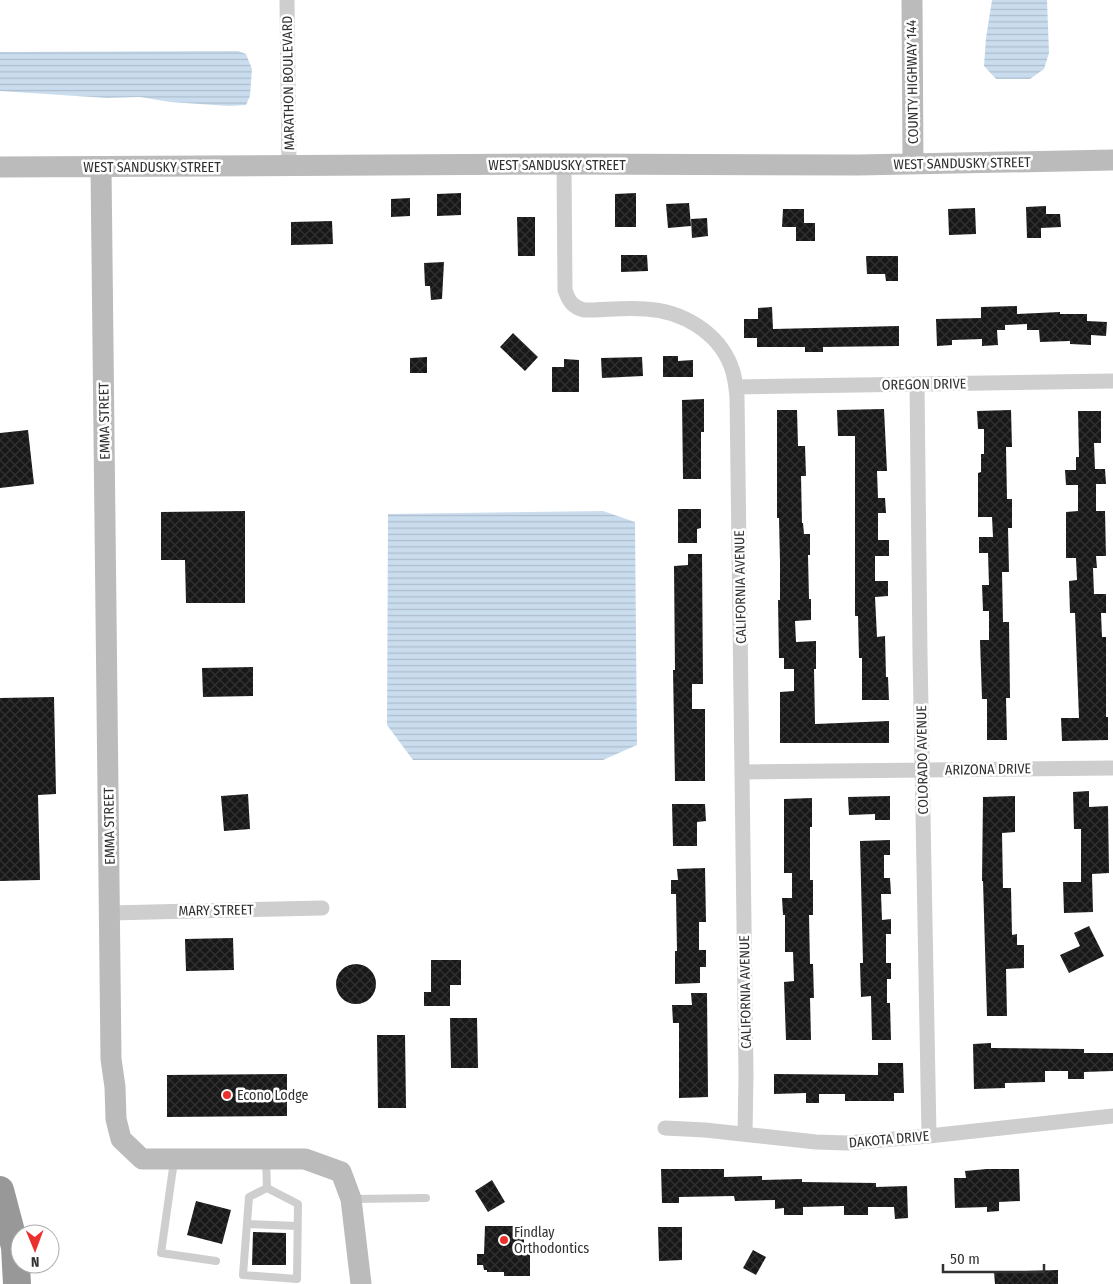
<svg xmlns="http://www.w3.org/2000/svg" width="1113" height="1284" font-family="'Fira Sans Condensed',sans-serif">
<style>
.water{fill:url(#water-rules)}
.building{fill:url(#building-cross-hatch)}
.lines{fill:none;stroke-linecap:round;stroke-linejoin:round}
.lane{stroke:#cecece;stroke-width:8}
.street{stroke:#cecece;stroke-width:15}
.secondary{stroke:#bbb;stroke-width:21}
.highway{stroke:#989898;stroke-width:28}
.poi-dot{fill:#ec302e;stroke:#fff;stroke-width:2}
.labels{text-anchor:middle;stroke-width:5;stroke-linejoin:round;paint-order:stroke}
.street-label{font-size:14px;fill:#313131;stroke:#fff}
.poi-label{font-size:14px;fill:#313131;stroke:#fff;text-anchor:start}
</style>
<defs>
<pattern id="water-rules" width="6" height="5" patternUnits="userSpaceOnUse" patternTransform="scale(1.25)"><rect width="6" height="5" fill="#caddee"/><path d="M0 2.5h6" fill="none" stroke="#aebecd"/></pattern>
<pattern id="building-cross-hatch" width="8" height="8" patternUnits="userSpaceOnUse" patternTransform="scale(1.25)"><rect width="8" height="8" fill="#181818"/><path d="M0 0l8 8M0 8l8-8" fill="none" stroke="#313131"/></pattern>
</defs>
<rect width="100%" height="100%" fill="#fff"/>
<path class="water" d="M992 0H1047L1049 53 1044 69 1030 79H996L984 66 986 38Z
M238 51 246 54 252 69 250 96 246 105 229 106 170 102 140 97 107 98 0 91V52Z
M603 511 635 522 637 745 603 760H413L387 725 388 514Z"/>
<path class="building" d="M461 193V215L437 216V194Z
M636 193V227H615V194Z
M410 198V216L391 217V199Z
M689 203 691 226 668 228 666 204Z
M1046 206V214H1060L1061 227 1041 228V238H1027L1026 207Z
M975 208 976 234 949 235 948 209Z
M783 209H804V223H815V241H796V227H782Z
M517 217H535V256H518Z
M707 218 708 236 692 238 691 219Z
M332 221 333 244 291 245V222Z
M621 255H647L648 271 621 272Z
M866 256H898V281H886L885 274H867Z
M444 262 442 299 431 300 430 286H425L424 263Z
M1017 306V314L1060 312V314H1087V321L1107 322 1106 336 1091 335V345L1070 344V341L1040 342 1039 330H1027V324L1005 325V330H997L998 345 982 346V339L952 340V345L937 346 936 319 981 318V307Z
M772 307 773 329 899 326V346L823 347V352H805V347H757V338H744V319H758V308Z
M513 333 538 357 525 371 500 347Z
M663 356H678V361L693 360V377H663Z
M427 357V373H410V358Z
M642 357 643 376 602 378 601 358Z
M564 359 579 360V392H552V367H564Z
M704 399V432H701V479H683L682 400Z
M884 409 887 471H877L878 498H885L886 513H878V540H889V556H875V581H888V596L875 597 877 637 885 636 886 677H888L889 700H862V658H859L858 616H855V436H838L837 410Z
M777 410H797L798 446H805L806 476H801L802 523H803L804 534H810V555H808L809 599H811V620L795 621 796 642 816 641V669H814L815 724 889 721V743H780V692L794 691V669H784V658H779L778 600H780V562L779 518H777Z
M1011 410 1012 447H1006L1007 499H1012V528H1008L1009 572H1002L1003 622H1009L1010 698H1006L1007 740H987V699H982L980 640H989V611H983L982 585H989L988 553H979V537H993L992 517H978V473L981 472V454H984V429H978L977 411Z
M1078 411H1101V443H1094L1095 469H1105L1106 484H1096V511H1105L1106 556H1096L1097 568H1093L1094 594H1106V613H1101L1102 637H1106V717H1108V740L1062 741 1061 718H1079L1075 613H1070L1069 581 1077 580 1076 558H1066V512L1078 511V485H1066L1065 470H1076V457H1079Z
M28 430 34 484 0 488V433Z
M678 509H701V528L697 529V543H678Z
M245 511V603H186L185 560H161V512Z
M688 554H702L703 684H692V709H705V781H675L673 670H675L674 566 688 565Z
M253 667V696L203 697 202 668Z
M54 697 56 794 38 795 40 880 0 881V698Z
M1089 791V807L1108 806 1109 873 1092 874 1093 912 1064 913 1063 882H1081V829H1074L1073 792Z
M248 794 250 829 224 831 221 796Z
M890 796V820H875V814L849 815 848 797Z
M1015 796V832L1002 833 1003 888H1011L1012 935 1017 934V945H1024V968L1006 969 1007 1016H987L983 881H982L983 797Z
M812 798V827H810V880H813V915H809L810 964H813L814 998H810L811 1040H786L784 982 794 981 793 952H785V915H783L782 898H792V873H784V799Z
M672 804H705L706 821 697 822V846H673Z
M890 840V855H884V878H890L891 894H881L882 920 891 919V934H886V963H891V979H887V1003H890L891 1040H872L871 996 861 997 860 963H863L860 841Z
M705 868 706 922H699V950H706V967H700V983L675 984V951H677L676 894H671V880H678L677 869Z
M1089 926 1104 956 1069 973 1060 955 1080 946 1074 933Z
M233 938 234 970 186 971 185 939Z
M431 960H461V985H450V1006H424V992H431Z
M336 984a20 20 0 1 1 40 0a20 20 0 1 1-40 0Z
M691 993H707L708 1097 679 1098V1023H673L672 1005H692Z
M450 1018H477L478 1068H451Z
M377 1035H405L406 1108H378Z
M991 1043V1048L1084 1049V1053H1113V1071L1084 1072V1079H1068V1071H1045V1082L1005 1083V1088L974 1089 973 1044Z
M878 1063H903L904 1093H894V1101H845V1094H819V1103H806V1093L774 1094V1074L878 1075Z
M287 1074V1116L167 1117V1075Z
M661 1169H724V1177L762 1176V1180L802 1179V1182L876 1183V1187L907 1186 908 1218 895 1219 894 1207H868V1215H844V1206L803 1207V1215H784V1208L775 1209V1200L735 1201 734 1196 679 1197V1203H662Z
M987 1169H1019L1020 1201 999 1202V1211L987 1212V1207L955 1208 954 1178H966L965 1171Z
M492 1180 505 1202 488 1212 475 1191Z
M196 1201 231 1210 222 1244 187 1235Z
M485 1226H524V1254H530V1276H504V1272H487V1270H484L483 1265H477V1254H484Z
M658 1227H682V1260L659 1261Z
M253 1232 286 1233V1265H252Z
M753 1250 766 1257 756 1275 743 1268Z
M1058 1270V1284H995L994 1272Z"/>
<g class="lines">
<path class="lane" d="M266 1160 267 1188
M174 1161 161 1253 216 1261
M267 1188 298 1204 297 1279 243 1275 249 1197Z
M353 1199 426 1198
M247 1224 297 1226"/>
<path class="street" d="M287 0 289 166
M564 164 565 290C569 302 573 307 584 310 605 310 626 307 646 309 682 311 718 332 731 366 735 376 736 386 737 397L746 1075 745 1134
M917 384 920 654 929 1136
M736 387 1113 381
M742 772 1113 768
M110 913 322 908
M665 1128 705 1130 816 1142 847 1143 929 1136 1113 1116"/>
<path class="secondary" d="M912 0 913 164
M0 167 564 164 858 165 1113 160
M101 167 111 1059 115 1087 116 1119 121 1139 142 1159H305L341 1172 351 1199 361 1284"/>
<path class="highway" d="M0 1190 15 1247 17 1284"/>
</g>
<g class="poi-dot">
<circle cx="227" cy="1095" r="5"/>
<circle cx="504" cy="1240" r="5"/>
</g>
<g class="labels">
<g class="street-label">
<text transform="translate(912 82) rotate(-91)" y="5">COUNTY HIGHWAY 144</text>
<text transform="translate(288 83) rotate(-91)" y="5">MARATHON BOULEVARD</text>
<text transform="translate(962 163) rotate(-1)" y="5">WEST SANDUSKY STREET</text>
<text x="557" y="170">WEST SANDUSKY STREET</text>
<text x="152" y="172">WEST SANDUSKY STREET</text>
<text transform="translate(924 384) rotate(-1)" y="5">OREGON DRIVE</text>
<text transform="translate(104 421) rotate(-91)" y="5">EMMA STREET</text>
<text transform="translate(740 587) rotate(-91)" y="5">CALIFORNIA AVENUE</text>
<text transform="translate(922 760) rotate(-91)" y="5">COLORADO AVENUE</text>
<text transform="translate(988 769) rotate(-1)" y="5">ARIZONA DRIVE</text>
<text transform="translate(109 826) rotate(-91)" y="5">EMMA STREET</text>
<text transform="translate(216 910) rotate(-1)" y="5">MARY STREET</text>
<text transform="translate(745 992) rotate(-91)" y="5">CALIFORNIA AVENUE</text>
<text transform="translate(889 1139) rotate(-5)" y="5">DAKOTA DRIVE</text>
</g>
<g class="poi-label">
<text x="237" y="1100">Econo Lodge</text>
<text x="514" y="1237">Findlay<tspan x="514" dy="16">Orthodontics</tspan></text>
</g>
</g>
<g transform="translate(35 1249) rotate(179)"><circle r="24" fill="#ffffff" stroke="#adadad"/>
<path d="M0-4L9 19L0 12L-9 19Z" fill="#ec302e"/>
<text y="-8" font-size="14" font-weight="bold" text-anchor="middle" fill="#313131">N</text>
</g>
<path d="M943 1264v8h101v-8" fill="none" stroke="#313131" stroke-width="2.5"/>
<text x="950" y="1264" font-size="15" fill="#313131" stroke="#ffffff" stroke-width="4" paint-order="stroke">50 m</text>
</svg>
